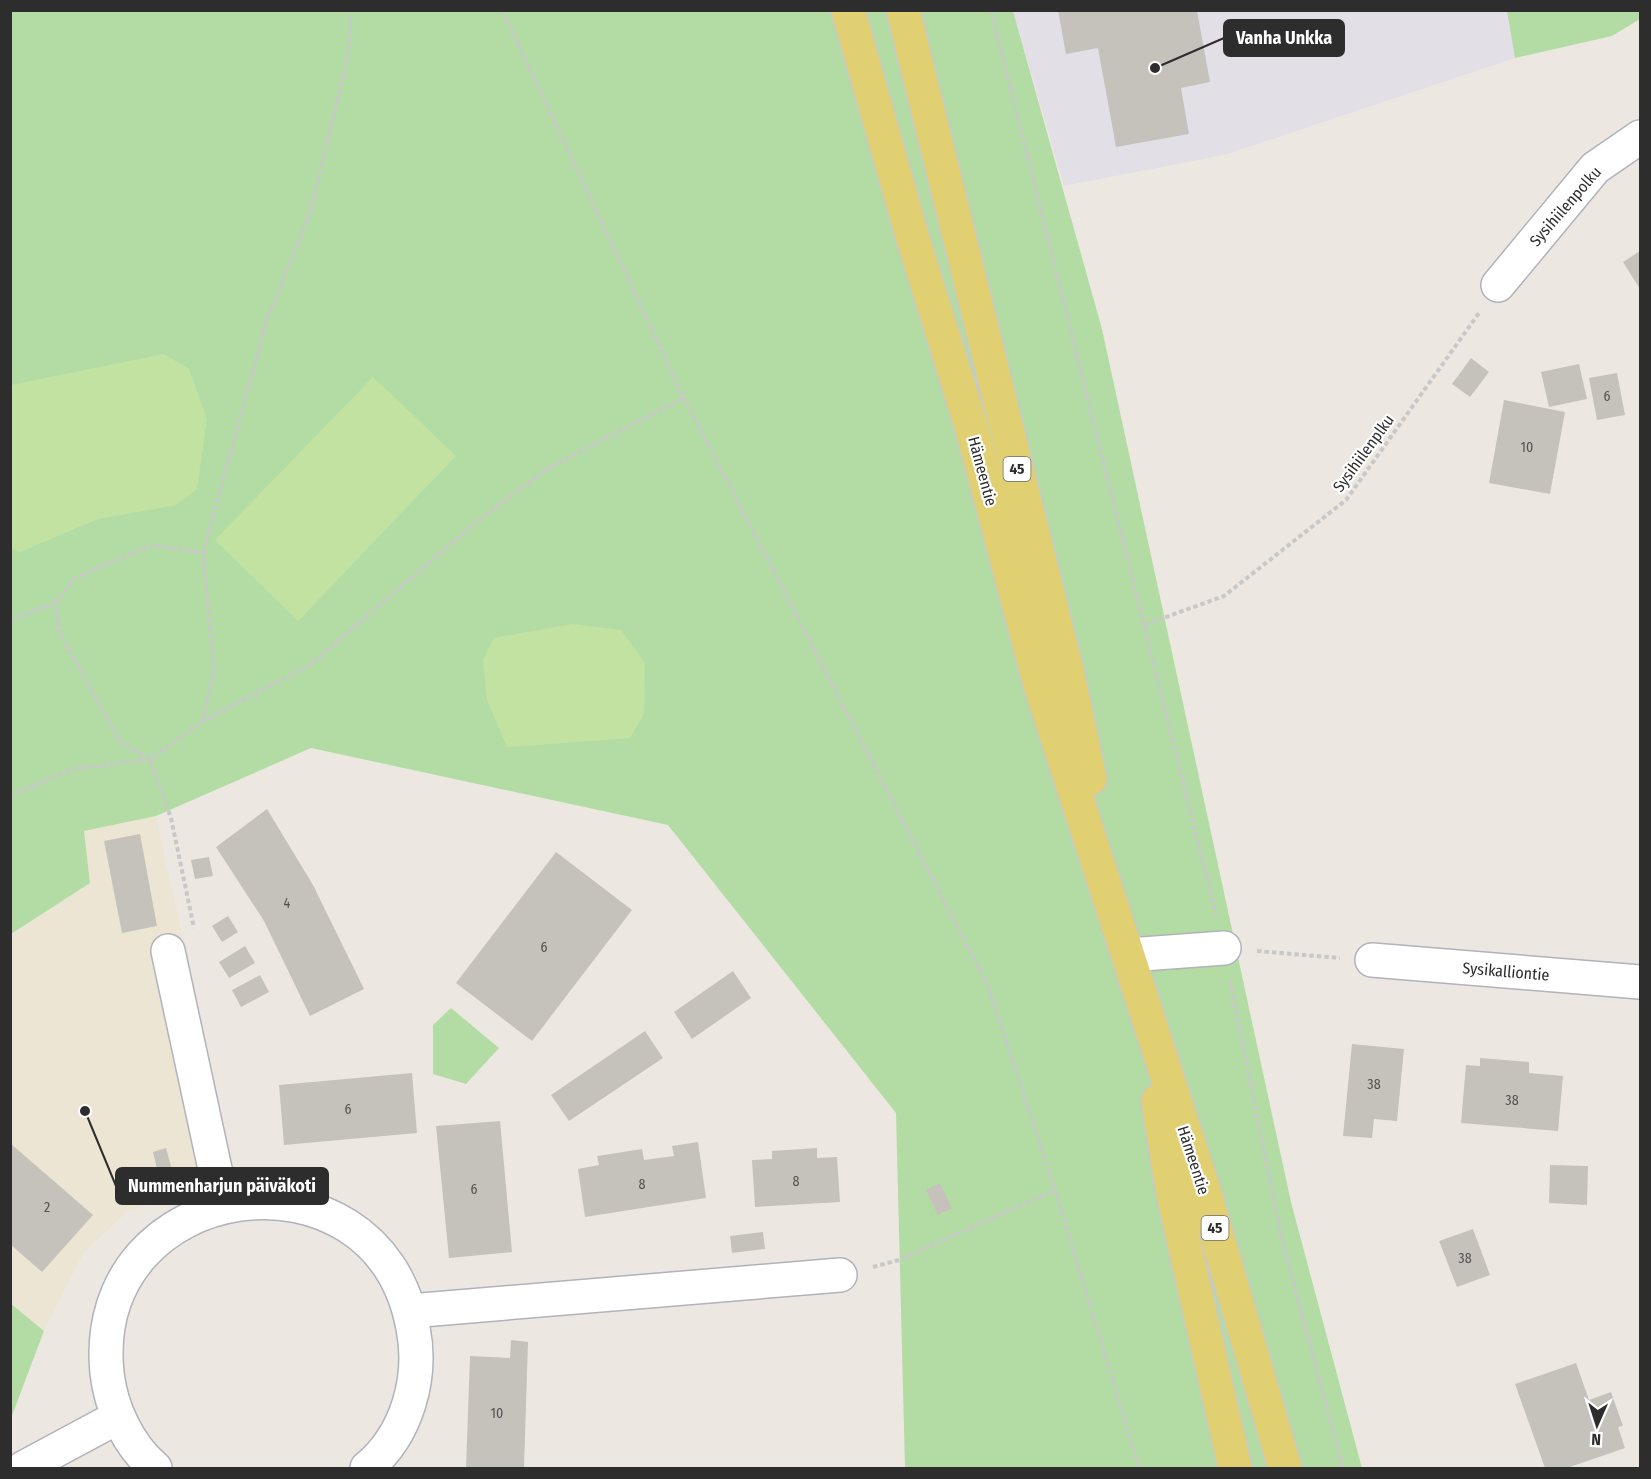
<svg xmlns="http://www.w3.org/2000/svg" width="1651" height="1479" font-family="'Fira Sans Condensed',sans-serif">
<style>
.industrial{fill:#e2e0e6}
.education{fill:#ece5d3}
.green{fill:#b3dca4}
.pitch{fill:#c2e2a1}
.building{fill:#c5c2bc}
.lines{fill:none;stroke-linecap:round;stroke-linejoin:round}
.minor-casing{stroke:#b1b2bb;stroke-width:36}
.major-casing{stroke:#c8c8c8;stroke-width:36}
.path{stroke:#c8c8c8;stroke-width:4;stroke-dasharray:4.5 3;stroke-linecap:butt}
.minor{stroke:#fff;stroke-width:33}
.major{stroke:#e1d071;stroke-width:33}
.labels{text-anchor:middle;stroke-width:4.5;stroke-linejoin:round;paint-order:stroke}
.number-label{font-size:14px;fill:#535251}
.shield{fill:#fff;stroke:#6c6c6c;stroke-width:1.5}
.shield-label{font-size:15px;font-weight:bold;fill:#2d2d2d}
.street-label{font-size:16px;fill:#2d2d2d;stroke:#fff}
.leader{fill:none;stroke:#2d2d2d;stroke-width:2}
.callout-dot{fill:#2d2d2d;stroke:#fff;stroke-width:2}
.callout{fill:#2d2d2d;stroke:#2d2d2d;stroke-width:2}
.callout-label{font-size:18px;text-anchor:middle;font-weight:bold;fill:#fff}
</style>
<rect width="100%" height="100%" fill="#ece8e1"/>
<path class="industrial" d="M1013 11H1507L1515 58 1224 155 1064 186Z"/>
<path class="education" d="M156 816 236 1181 128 1211 84 1252 44 1331 11 1303V934L90 883 84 831Z"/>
<path class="green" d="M11 11H1013L1102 329 1291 1202 1362 1468H905L896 1113 668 825 311 748 156 816 84 831 90 883 11 934Z
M1507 11H1640V19L1612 36 1515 58Z
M451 1008 499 1048 466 1084 433 1074V1025Z
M10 1303 44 1331 11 1418H10Z"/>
<path class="pitch" d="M164 354 189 369 207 419 197 489 176 505 98 519 20 552 11 548V385Z
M373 377 456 456 298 621 215 540Z
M572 624 621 630 645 663 644 714 630 738 507 747 487 700 483 660 494 638Z"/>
<path class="building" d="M1058 10H1197L1210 82 1181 88 1189 134 1116 147 1098 48 1066 54Z
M1640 251V289L1623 262Z
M1471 358 1489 372 1470 397 1452 384Z
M1579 364 1587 399 1549 407 1541 372Z
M1617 373 1625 415 1597 420 1589 378Z
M1504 400 1565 412 1550 494 1489 483Z
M267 809 313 885 364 989 310 1016 264 921 216 847Z
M140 834 157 926 122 933 104 841Z
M556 852 632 910 532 1041 456 983Z
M209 857 213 876 195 879 191 860Z
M228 916 238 932 222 942 212 926Z
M245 946 255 963 229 978 219 962Z
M733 971 751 998 692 1039 674 1012Z
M260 975 269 992 241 1007 232 990Z
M645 1031 663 1058 569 1121 551 1095Z
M1352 1044 1404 1049 1397 1121 1374 1119 1372 1138 1343 1136Z
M1480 1058 1529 1062V1073L1563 1076 1558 1131 1461 1123 1466 1065 1480 1066Z
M412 1073 417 1133 284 1145 279 1085Z
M500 1121 512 1252 449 1258 436 1126Z
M698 1142 706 1198 585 1217 578 1169 599 1165 597 1156 642 1149 644 1160 674 1156 672 1146Z
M10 1143 93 1215 42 1272 10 1244Z
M166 1148 173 1174 159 1177 153 1152Z
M817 1148V1158L837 1157 840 1202 755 1207 752 1160 772 1159V1151Z
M1550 1165 1588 1166 1587 1205 1549 1203Z
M940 1183 952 1208 938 1215 926 1190Z
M1473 1229 1490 1275 1457 1287 1439 1241Z
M763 1232 765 1249 732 1253 730 1236Z
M511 1340 528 1342 524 1468H466L470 1356 510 1358Z
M1576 1363 1589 1400 1611 1392 1623 1426 1618 1427 1625 1448 1567 1468H1545L1515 1384Z"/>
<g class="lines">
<defs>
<path id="minor" d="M1498 285 1595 168 1640 137
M168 951 223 1206
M1129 955 1224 948
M1372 960 1640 982
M410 1311 840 1275
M23 1468 118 1417
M155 1468C128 1445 111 1408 107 1373 87 1176 378 1135 413 1328 423 1378 407 1435 367 1468"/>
<path id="major" d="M848 10 913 239 972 429 1040 685 1203 1187 1285 1468
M903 10 1068 675 1090 779
M1158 1101 1173 1194 1235 1468"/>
</defs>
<use href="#minor" class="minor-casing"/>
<use href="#major" class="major-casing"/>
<path class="path" d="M502 10 684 398 988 986 1055 1190 1139 1468
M991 10 1216 915
M203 553 267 319 310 213 348 56 351 10
M55 603 75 578 152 545 203 553 214 670 203 721
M10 620 55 603 60 634 121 743 150 759 171 818 194 928
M1144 625 1224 596 1346 500 1479 313
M10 796 73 769 150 759 203 721 310 665 475 523 550 467 684 398
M1257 951 1340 958
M1230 981 1282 1240 1343 1468
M873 1267 899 1260 1055 1190"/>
<use href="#minor" class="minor"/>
<use href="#major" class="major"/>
</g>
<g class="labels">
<g class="number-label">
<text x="1607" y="401">6</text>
<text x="1527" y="452">10</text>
<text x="287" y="908">4</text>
<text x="544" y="952">6</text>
<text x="1374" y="1089">38</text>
<text x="1512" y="1105">38</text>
<text x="348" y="1114">6</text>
<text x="796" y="1186">8</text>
<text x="642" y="1189">8</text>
<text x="474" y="1194">6</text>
<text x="47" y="1212">2</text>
<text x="1465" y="1263">38</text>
<text x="497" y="1418">10</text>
</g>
<g class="shield">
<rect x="1003.5" y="457" width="27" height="24" rx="4.5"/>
<rect x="1201.5" y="1216" width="27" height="24" rx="4.5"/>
</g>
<g class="shield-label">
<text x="1017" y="474">45</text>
<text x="1215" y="1233">45</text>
</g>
<g class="street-label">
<text transform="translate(1565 206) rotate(-49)" y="6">Sysihiilenpolku</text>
<text transform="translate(1363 453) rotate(-54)" y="6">Sysihiilenplku</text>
<text transform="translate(983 471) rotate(75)" y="6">Hämeentie</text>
<text transform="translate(1506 971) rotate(5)" y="6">Sysikalliontie</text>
<text transform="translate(1194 1160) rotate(72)" y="6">Hämeentie</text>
</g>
</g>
<path class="leader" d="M1155 68L1224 38M85 1111L116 1186"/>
<g class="callout-dot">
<circle cx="1155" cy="68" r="6"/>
<circle cx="85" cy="1111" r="6"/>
</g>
<g class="callout">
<rect x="1224" y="20" width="120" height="36" rx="6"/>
<rect x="116" y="1168" width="212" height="36" rx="6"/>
</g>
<g class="callout-label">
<text x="1284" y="44">Vanha Unkka</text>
<text x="222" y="1192">Nummenharjun päiväkoti</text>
</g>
<rect width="1651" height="1479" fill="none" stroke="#2d2d2d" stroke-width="24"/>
<g transform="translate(1597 1425) rotate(183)" stroke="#ffffff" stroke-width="4.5" paint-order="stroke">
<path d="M0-4.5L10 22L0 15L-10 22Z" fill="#2d2d2d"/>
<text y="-9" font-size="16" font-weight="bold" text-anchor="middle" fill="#2d2d2d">N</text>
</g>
</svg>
